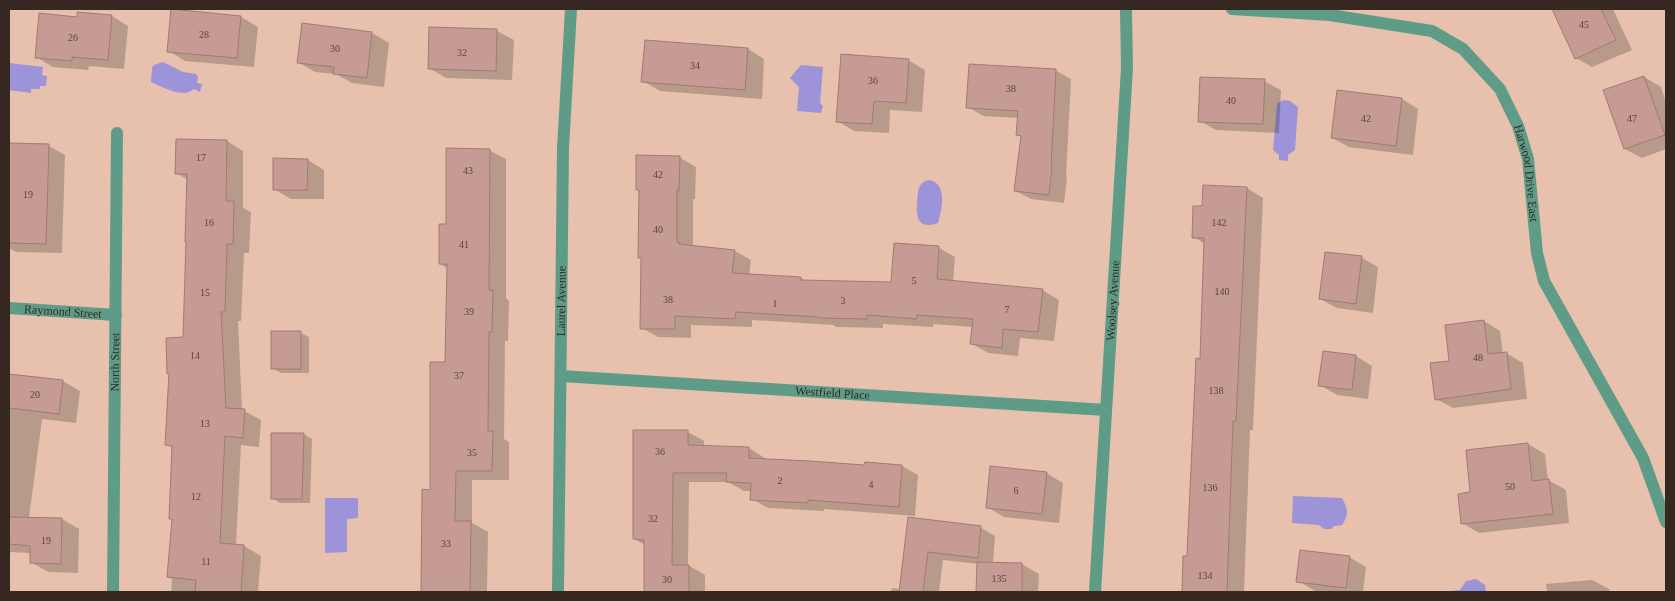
<svg xmlns="http://www.w3.org/2000/svg" width="1675" height="601" font-family="'Times New Roman',serif">
<style>
.water{fill:#9d93d8}
.shadow{fill:#0003}
.building{fill:#c59b93;stroke:#a27a73}
.lines{fill:none;stroke-linecap:round;stroke-linejoin:round}
.minor{stroke:#5e9c87;stroke-width:12}
.labels{text-anchor:middle;stroke-width:4;stroke-linejoin:round;paint-order:stroke}
.number-label{font-size:10px;fill:#5a453d}
.street-label{font-size:12px;fill:#362820;stroke:#fae7dc}
</style>
<rect width="100%" height="100%" fill="#e7c1ad"/>
<path class="water" d="M163 62 183 72 196 74 198 77 197 83 202 84 200 92 194 89C182 99 163 87 151 82L152 68 154 65Z
M9 63 43 67 42 75 47 76 46 86H40V89H31V93L9 90Z
M801 65 823 67 820 103 823 106 821 113 797 111 799 87 790 78Z
M1285 100 1290 101 1298 107 1295 150 1288 155V161L1279 160V155L1273 150 1277 104 1279 102Z
M929 180C948 183 942 209 938 223 918 230 916 218 917 202 918 197 917 190 920 186 922 182 925 181 929 180Z
M1293 496 1342 498C1348 509 1349 515 1342 525L1334 526 1331 529H1324L1319 525 1292 523Z
M325 498H358V518L347 519V552L325 553Z
M1476 579 1485 585 1486 592H1441L1460 590 1466 581Z"/>
<path class="shadow" d="M1553 9H1613L1632 50 1592 67 1576 58Z
M112 16 128 26 124 69 89 66 88 70 53 67 36 57 78 18Z
M241 17 258 27 254 67 185 61 169 51Z
M303 25 372 33 389 43 384 87 352 83 336 74 315 72 298 62Z
M497 31 514 40 512 80 446 78 429 68Z
M748 49 764 59 762 99 660 91 643 81Z
M908 60 925 70 922 112 890 110 889 133 854 131 837 121Z
M1055 70 1071 79 1066 177H1067L1064 203 1031 199 1016 191 1022 137 1017 135 1019 118 983 116 968 107Z
M1644 77 1661 87 1666 102V149L1642 158 1625 149Z
M1264 81 1281 90 1279 133 1216 130 1200 121Z
M1402 99 1418 109 1413 155 1349 147 1332 138Z
M227 141 243 151V208L251 212 249 253H244L241 321H238L242 410 261 420 259 447 241 445 236 546H244L261 556 258 592H171L172 579 168 576 173 520 171 518 173 448 166 444 171 374 168 373 184 338 188 180 176 173Z
M9 144 49 146 65 155 62 253 16 252 9 248Z
M489 150 506 159V298L509 301 508 341H505L504 439 509 442V480H472V523L488 532 487 592H421L423 491H432L446 363 449 269 440 264 447 225Z
M679 157 696 167 695 199H693V247L735 251 751 260 749 276 801 278 806 281 892 283 939 248 955 257 953 282 1042 290 1059 300 1054 341 1020 338 1018 356 988 353 972 344 973 327 933 324V327L883 324V328L836 327 833 325 752 320V327L691 325V338L658 337 642 328V259L639 257 640 191 637 189Z
M308 160 324 170V199H291L274 189Z
M1247 188 1263 198 1253 430H1250L1244 592H1183L1184 557H1188L1201 360 1205 244 1194 237 1204 207Z
M1362 258 1378 267 1373 313 1337 308 1320 299Z
M1484 321 1500 331 1503 354 1506 353 1523 363 1527 399 1453 408 1436 399 1451 362Z
M301 333 309 337V373H281L272 368Z
M1356 356 1372 366 1368 399 1337 395 1320 385Z
M9 376 63 381 80 391 76 423 42 419 29 518 62 519 79 529 78 573 48 572 31 562V553L9 552Z
M688 432 704 441V447L749 448 765 458V460L865 467 902 466 918 475 915 516 824 509V511L768 508 752 499V491H744L728 482H689L688 565 705 575V592H645V545L634 539Z
M272 434H304L312 439 310 503H280L272 498Z
M1528 444 1545 454 1548 480 1566 490 1569 523 1479 533 1462 523 1472 494Z
M1046 473 1063 483 1059 523 1004 517 987 507Z
M909 518 980 527 995 536 993 563 1022 564 1039 574 1038 592H978L979 564 943 560 939 592H891L892 588 900 589Z
M1349 557 1366 567 1363 592H1328L1315 591 1298 581Z
M1592 580 1609 589 1610 592H1547L1546 584Z"/>
<path class="building" d="M171 9 241 16 237 58 167 52Z
M1552 9H1601L1616 40 1575 59Z
M77 12 112 15 108 60 72 57V61L35 58 39 13 77 17Z
M302 23 372 32 367 78 333 74 334 67 297 63Z
M429 27 497 29 496 71 428 69Z
M645 40 748 48 745 90 641 82Z
M841 54 909 59 906 103 874 101 872 124 836 122Z
M969 64 1056 69 1051 167H1052L1049 195 1014 191 1021 136 1016 135 1018 111 966 108Z
M1644 76 1665 135 1624 149 1603 90Z
M1200 77 1265 79 1263 124 1198 122Z
M1337 90 1402 98 1396 146 1331 138Z
M176 139 227 140 226 201H234L233 244H227L225 312H221L226 408 245 409 243 438 225 436 220 543 244 545 241 592H195L196 580 167 577 172 519H169L172 446 165 445 169 373 167 374 166 338 183 337 186 242H185L187 174H175Z
M9 143 49 144 46 244 9 243Z
M446 148 490 149 489 290H493L492 332H489L488 431H493L492 471H456L455 521H471L470 592H421L422 489 430 490V362H445L447 264H439V224H446Z
M636 155 680 156 679 191 677 190V242H679V244L735 250 732 273 801 277V280L891 282 894 243 939 246 937 279 1043 289 1038 332 1003 329 1002 348 970 344 973 319 917 315 916 319 867 315V319L818 318V317L736 312 735 319 675 316V329H640L641 258H638L639 190H636Z
M273 158 308 159 307 190H273Z
M1203 185 1247 187 1236 421H1233L1227 592H1182L1183 556H1187L1196 358 1200 359 1204 238H1192L1193 206H1202Z
M1325 252 1362 256 1356 304 1319 299Z
M1484 320 1488 354 1507 352 1511 389 1435 400 1430 363 1449 361 1445 325Z
M271 331H301V369H271Z
M1323 351 1356 355 1352 390 1318 386Z
M9 374 63 380 59 414 9 408Z
M633 430H688V445L749 447V458L810 461 864 465 865 462 902 465 899 507 808 500V503L750 500 751 483 726 482 727 473H673L672 565H689V592H644V540L633 539Z
M271 433H304L302 499H271Z
M1528 443 1532 481 1549 479 1553 514 1461 524 1458 494 1470 492 1466 450Z
M990 466 1047 472 1042 514 986 508Z
M9 517 62 518 61 564 30 563V546L9 544Z
M908 517 981 526 978 558 928 552 923 592H899Z
M1300 550 1350 556 1346 588 1296 582Z
M977 562 1022 563V592H976Z"/>
<g class="lines">
<g class="minor">
<path id="s1" d="M1232 9 1330 15 1432 31 1463 49 1500 89 1518 126 1528 159 1537 253 1544 281 1643 458 1666 522"/>
<path id="s2" d="M9 308 116 315"/>
<path id="s3" d="M561 376 1106 410"/>
<path id="s4" d="M113 592 117 133"/>
<path id="s5" d="M558 592 563 148 571 9"/>
<path id="s6" d="M1095 592 1127 68 1126 9"/>
</g>
</g>
<g class="labels">
<g class="number-label">
<text x="1584" y="28">45</text>
<text x="204" y="38">28</text>
<text x="73" y="41">26</text>
<text x="335" y="52">30</text>
<text x="462" y="56">32</text>
<text x="695" y="69">34</text>
<text x="873" y="84">36</text>
<text x="1011" y="92">38</text>
<text x="1231" y="104">40</text>
<text x="1366" y="122">42</text>
<text x="1632" y="122">47</text>
<text x="201" y="161">17</text>
<text x="468" y="174">43</text>
<text x="658" y="178">42</text>
<text x="28" y="198">19</text>
<text x="209" y="226">16</text>
<text x="1219" y="226">142</text>
<text x="658" y="233">40</text>
<text x="464" y="248">41</text>
<text x="914" y="284">5</text>
<text x="1222" y="295">140</text>
<text x="205" y="296">15</text>
<text x="668" y="303">38</text>
<text x="843" y="304">3</text>
<text x="775" y="307">1</text>
<text x="1007" y="313">7</text>
<text x="469" y="315">39</text>
<text x="195" y="359">14</text>
<text x="1478" y="361">48</text>
<text x="459" y="379">37</text>
<text x="1216" y="394">138</text>
<text x="35" y="398">20</text>
<text x="205" y="427">13</text>
<text x="660" y="455">36</text>
<text x="472" y="456">35</text>
<text x="780" y="484">2</text>
<text x="871" y="488">4</text>
<text x="1510" y="490">50</text>
<text x="1210" y="491">136</text>
<text x="1016" y="494">6</text>
<text x="196" y="500">12</text>
<text x="653" y="522">32</text>
<text x="46" y="544">19</text>
<text x="446" y="547">33</text>
<text x="206" y="565">11</text>
<text x="1205" y="579">134</text>
<text x="999" y="582">135</text>
<text x="667" y="583">30</text>
</g>
<g class="street-label">
<text dy="4" stroke="none"><textPath href="#s1" startOffset="381">Harwood Drive East</textPath></text>
<text dy="4" stroke="none"><textPath href="#s5" startOffset="291">Laurel Avenue</textPath></text>
<text dy="4" stroke="none"><textPath href="#s6" startOffset="292">Woolsey Avenue</textPath></text>
<text dy="4" stroke="none"><textPath href="#s2" startOffset="54">Raymond Street</textPath></text>
<text dy="4" stroke="none"><textPath href="#s4" startOffset="230">North Street</textPath></text>
<text dy="4" stroke="none"><textPath href="#s3" startOffset="272">Westfield Place</textPath></text>
</g>
</g>
<rect width="1675" height="601" fill="none" stroke="#362820" stroke-width="20"/>
</svg>
